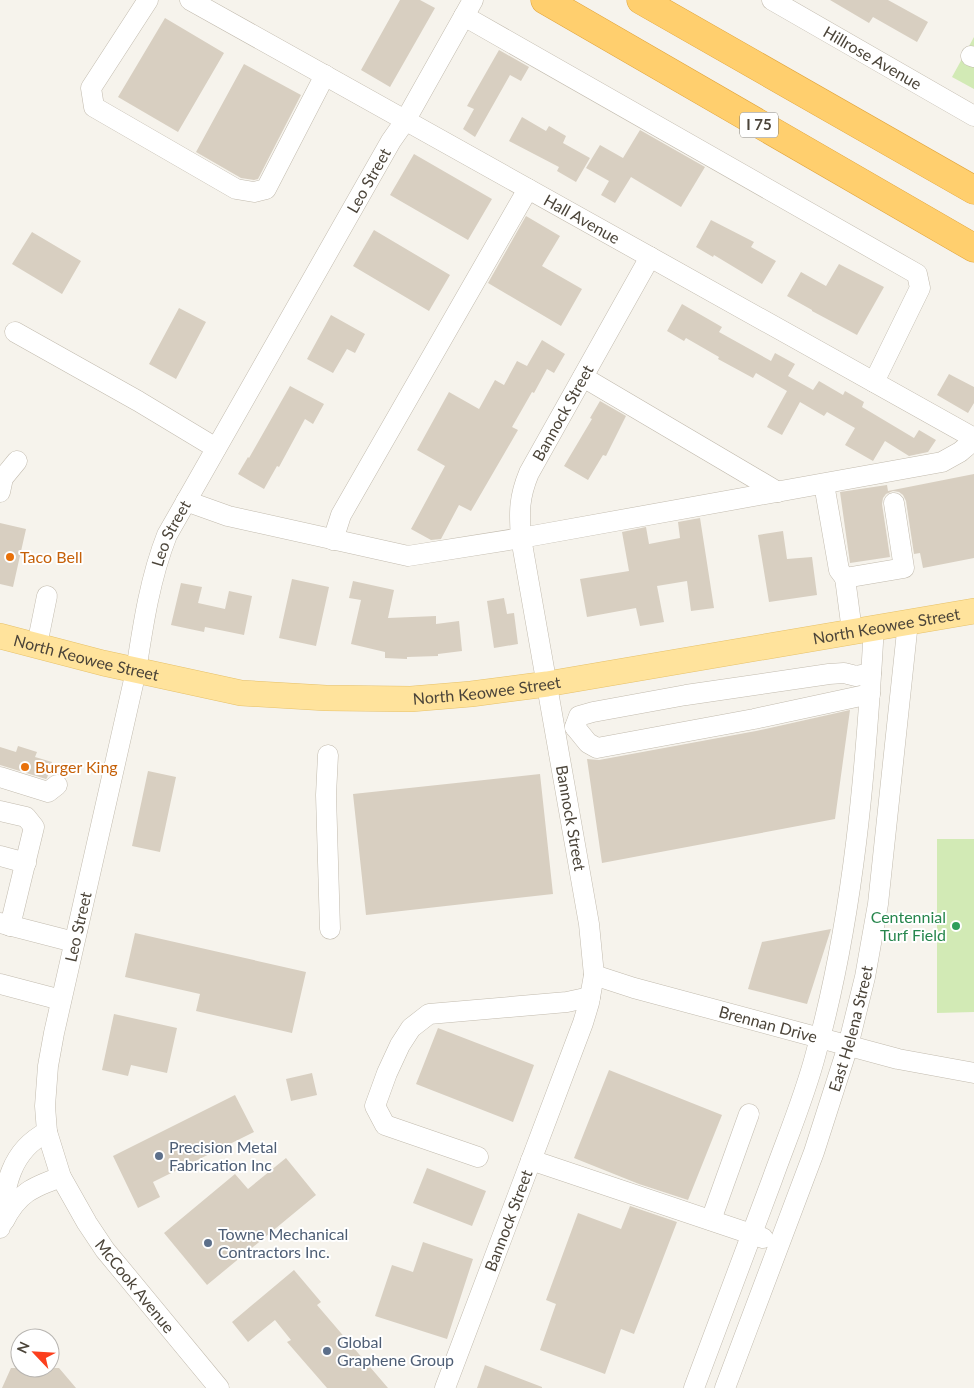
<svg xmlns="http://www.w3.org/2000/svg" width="974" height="1388" font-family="Lato,sans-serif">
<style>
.green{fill:#d2eab5}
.building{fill:#d8cfc1}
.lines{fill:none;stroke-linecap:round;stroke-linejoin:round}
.minor-casing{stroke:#c2bbae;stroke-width:21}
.major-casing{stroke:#e6c16a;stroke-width:26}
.highway-casing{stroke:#e0a43c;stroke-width:29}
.minor{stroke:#fff;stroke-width:20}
.major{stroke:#ffe39c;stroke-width:25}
.highway{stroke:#ffcf6e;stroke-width:28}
.food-dot{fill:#e8710a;stroke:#fff;stroke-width:2}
.leisure-dot{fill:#2e9e5b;stroke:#fff;stroke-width:2}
.service-dot{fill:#5c6f8a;stroke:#fff;stroke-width:2}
.labels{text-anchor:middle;stroke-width:4;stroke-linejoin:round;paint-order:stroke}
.shield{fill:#fff;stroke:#817c74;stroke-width:1}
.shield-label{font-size:15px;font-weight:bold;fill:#4b4439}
.street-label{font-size:16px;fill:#4b4439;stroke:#fff}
.food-label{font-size:16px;fill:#c56008;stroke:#fff;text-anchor:start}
.leisure-label{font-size:16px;fill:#27864d;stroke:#fff;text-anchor:end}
.service-label{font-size:16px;fill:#4e5e75;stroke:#fff;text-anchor:start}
</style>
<rect width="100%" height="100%" fill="#f6f3ec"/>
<path class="green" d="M974 37V89L952 77Z
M937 839H974V1012L937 1013Z"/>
<path class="building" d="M400 0H420L435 8 390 87 361 70Z
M830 0H888L928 22 917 42 873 17 869 23Z
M165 18 224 53 178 132 118 97Z
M499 50 529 67 521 81 510 75 475 137 463 129 474 109 467 106Z
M244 64 301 95 258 179 254 180 241 178 196 152Z
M522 117 546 131 549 126 566 136 563 143 590 158 576 182 557 171 559 167 509 141Z
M640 130 705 167 681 207 631 177 615 203 601 195 609 181 586 168 600 145 623 158Z
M414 154 492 199 468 240 390 195Z
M526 216 560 236 542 266 582 289 561 326 488 283Z
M711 220 754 242 751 247 776 261 762 284 714 255 713 257 696 247Z
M374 230 450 275 429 311 353 266Z
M32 232 81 261 62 294 12 264Z
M839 264 884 287 857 335 812 311V310L787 296 801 272 826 286Z
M682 304 722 327 719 332 771 361 775 353 795 364 788 376 813 390 819 381 843 395 845 391 864 402 862 407 914 438 919 430 936 440 928 452 909 456 885 441 873 461 845 445 855 428 827 412 824 416 800 402 782 435 767 427 787 391 756 373 753 378 718 359 719 357 686 338 684 341 667 331Z
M179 308 206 322 176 379 149 364Z
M331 315 365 334 355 353 347 349 333 373 307 359Z
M542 340 565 354 554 373 547 369 534 393 532 392 512 427 518 430 471 511 459 505 441 539 431 540 411 529 445 466 417 450 449 392 479 409 495 380 504 385 517 361 527 366Z
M949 374 974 387V403L968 413 937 395Z
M290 386 324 404 313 424 305 419 279 467 277 466 264 489 238 474 248 457 249 458Z
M600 401 626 416 606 456 603 455 588 480 564 466 592 419 590 418Z
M974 474V558L923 568 920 553 914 554 906 501 903 495 899 492 893 491 886 494 883 498 882 504 890 557 850 563 840 492 887 485 888 491Z
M700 518 714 608 691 611 687 581 657 586 664 622 640 626 636 608 587 617 580 579 629 571 622 532 646 527 649 544 680 538 678 522Z
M0 523 26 529 13 587 0 584Z
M783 531 787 559 812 557 817 595 769 602 758 535Z
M292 579 329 587 316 646 279 638Z
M353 581 394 590 388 618 436 616V624L459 621 462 651 438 654V656L407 657V659L385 658V652L351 644 361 600 349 598Z
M181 583 202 587 198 603 225 609 229 591 252 596 244 635 205 627 204 632 171 625Z
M504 598 507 614 514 613 518 644 494 648 487 601Z
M850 710 835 819 602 863 587 759 599 760 756 731Z
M18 746 37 752 35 757 52 762 47 778 46 779 0 765V747L16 752Z
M148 771 176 777 160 852 132 846Z
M540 774 553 894 366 915 353 794Z
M831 929 807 1004 748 989 762 942Z
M135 933 306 972 292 1033 196 1011 200 994 125 977Z
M114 1014 177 1028 167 1073 131 1065 128 1076 102 1070Z
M438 1028 534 1065 513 1122 416 1084Z
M609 1070 722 1115 688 1200 639 1184 574 1158Z
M312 1073 317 1095 291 1101 286 1079Z
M235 1095 254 1132 153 1182 160 1197 138 1208 113 1156Z
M286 1158 316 1195 207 1285 164 1233 235 1174 248 1189Z
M427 1168 486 1191 472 1226 413 1203Z
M630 1206 677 1222 634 1334 621 1329 605 1374 540 1350 556 1304 546 1300 578 1213 621 1229Z
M423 1242 473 1259 447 1339 375 1316 392 1265 413 1272Z
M294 1270 321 1302 317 1305 388 1388H327L287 1342 291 1340 275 1320 248 1342 232 1322Z
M485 1365 542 1387V1388H477Z
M11 1368H59L76 1388H2Z"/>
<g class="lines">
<defs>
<g id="minor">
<path d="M148 0 91 88 94 107 236 189 254 192 266 189 325 75"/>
<path id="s1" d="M190 0 974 438"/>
<path id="s2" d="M772 0 974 116"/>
<path d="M464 16 917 274 920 288 874 382"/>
<path d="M971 56 974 57"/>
<path d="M15 332 138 401 216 448"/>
<path d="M583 377 778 492"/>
<path d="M824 484 839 570 845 578"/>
<path d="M0 492 3 478 17 461"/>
<path d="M186 501 228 516 408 556 521 538 942 462 960 452 974 440"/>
<path d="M333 540 341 515 528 189"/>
<path d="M852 631 845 578 904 568 894 503"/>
<path d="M37 645 47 596"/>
<path d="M575 727 588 743 597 748 754 719 870 694"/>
<path d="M575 727 579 716 593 712 686 695 829 674 844 673 856 676 871 673"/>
<path d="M328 755 326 795 330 929"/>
<path d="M0 777 48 792 57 785"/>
<path d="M0 811 26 817 34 827 10 926"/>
<path d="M0 856 26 863"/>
<path d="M0 923 74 942"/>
<path id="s3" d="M594 975 634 988 898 1059 974 1073"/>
<path d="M0 984 61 1000"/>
<path d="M478 1157 385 1125 375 1106 387 1073 400 1045 411 1028 429 1014 567 1002 590 997"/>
<path d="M531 1160 763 1238"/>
<path d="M711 1220 749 1114"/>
<path d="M4 1221C18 1193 33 1187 61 1177"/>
<path d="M0 1228C5 1189 8 1152 47 1132"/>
<path id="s4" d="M219 1388 105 1250 87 1223 61 1177 47 1132 45 1106 48 1066 54 1033 136 671C143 625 150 578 167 535L391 141 405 121 473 0"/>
<path id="s5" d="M445 1388 583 1023 589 1003 594 975 589 924 521 538C519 512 519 497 529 473L650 257"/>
<path d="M694 1388C720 1319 746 1250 772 1180 787 1138 805 1096 816 1053 854 915 866 769 874 626"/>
<path id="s6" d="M725 1388 814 1152 848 1046 865 977 878 904 908 622"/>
</g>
<g id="major">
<path id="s7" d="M0 636 103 663 241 693 326 698 411 699 471 694 547 684 974 611"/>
</g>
<path id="highway" d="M545 0 974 248
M641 0 974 190"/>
</defs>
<use href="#minor" class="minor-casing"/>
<use href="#major" class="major-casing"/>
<use href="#highway" class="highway-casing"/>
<use href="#minor" class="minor"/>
<use href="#major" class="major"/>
<use href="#highway" class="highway"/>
</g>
<g class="food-dot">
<circle cx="10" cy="557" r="5"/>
<circle cx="25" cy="767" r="5"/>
</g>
<circle class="leisure-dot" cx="956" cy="926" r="5"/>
<g class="service-dot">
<circle cx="159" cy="1156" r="5"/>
<circle cx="208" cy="1243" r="5"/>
<circle cx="327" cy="1351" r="5"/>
</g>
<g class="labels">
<rect class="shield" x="740" y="112.5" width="38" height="25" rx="4"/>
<g class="shield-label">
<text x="759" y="130">I 75</text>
</g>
<g class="street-label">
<text dy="6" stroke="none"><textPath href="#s2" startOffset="116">Hillrose Avenue</textPath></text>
<text dy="6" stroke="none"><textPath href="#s4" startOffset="1330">Leo Street</textPath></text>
<text dy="6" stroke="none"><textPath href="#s1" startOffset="449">Hall Avenue</textPath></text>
<text dy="6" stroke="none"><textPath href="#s5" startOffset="1018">Bannock Street</textPath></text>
<text dy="6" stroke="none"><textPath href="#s4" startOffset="925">Leo Street</textPath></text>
<text dy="6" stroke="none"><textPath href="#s7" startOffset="899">North Keowee Street</textPath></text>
<text dy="6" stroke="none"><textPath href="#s7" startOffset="89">North Keowee Street</textPath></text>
<text dy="6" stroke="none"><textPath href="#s7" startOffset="494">North Keowee Street</textPath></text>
<text transform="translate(571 818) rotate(80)" y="6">Bannock Street</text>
<text dy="6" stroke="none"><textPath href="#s4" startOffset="520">Leo Street</textPath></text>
<text dy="6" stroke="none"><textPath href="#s3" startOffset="181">Brennan Drive</textPath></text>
<text dy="6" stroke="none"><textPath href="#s6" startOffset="381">East Helena Street</textPath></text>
<text dy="6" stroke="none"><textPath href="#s5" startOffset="179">Bannock Street</textPath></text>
<text transform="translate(135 1286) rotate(51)" y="6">McCook Avenue</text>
</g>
<g class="food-label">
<text x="20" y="563">Taco Bell</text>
<text x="35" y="773">Burger King</text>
</g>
<g class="leisure-label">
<text x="946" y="923">Centennial<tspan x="946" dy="18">Turf Field</tspan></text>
</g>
<g class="service-label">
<text x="169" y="1153">Precision Metal<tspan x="169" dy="18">Fabrication Inc</tspan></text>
<text x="218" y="1240">Towne Mechanical<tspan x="218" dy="18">Contractors Inc.</tspan></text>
<text x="337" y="1348">Global<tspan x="337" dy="18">Graphene Group</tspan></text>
</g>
</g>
<g transform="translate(35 1353) rotate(295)"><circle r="24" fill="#ffffff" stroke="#b7b4b0"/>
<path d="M0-4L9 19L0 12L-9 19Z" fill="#fc3f1d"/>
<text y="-8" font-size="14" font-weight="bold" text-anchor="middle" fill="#4b4439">N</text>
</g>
</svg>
